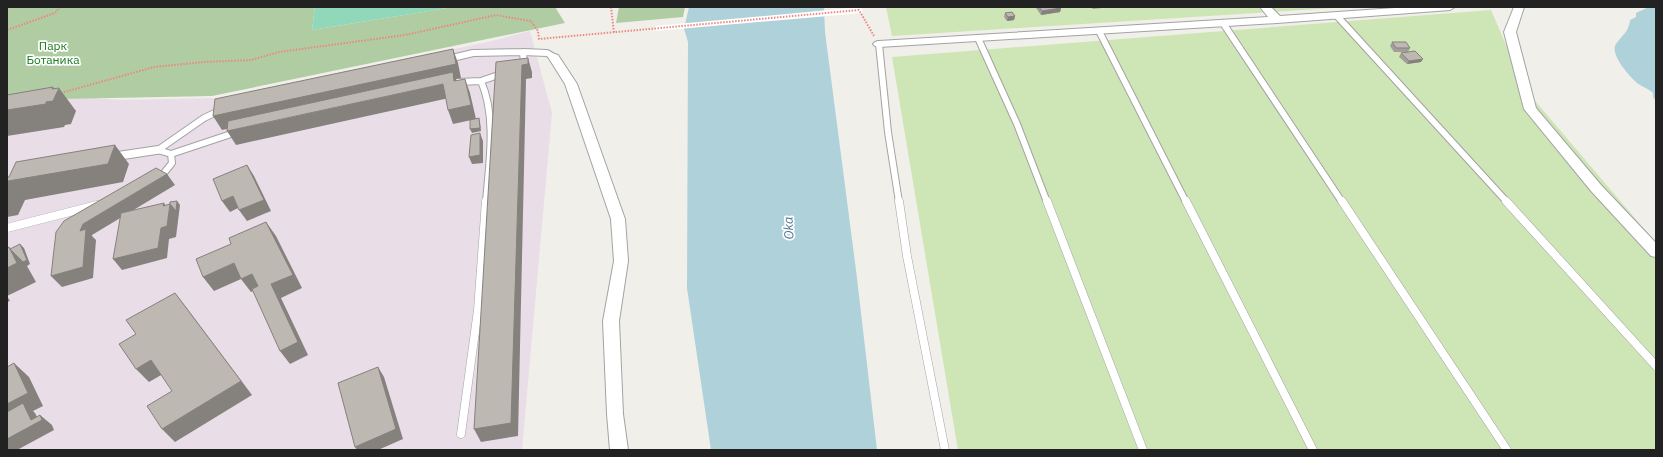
<svg xmlns="http://www.w3.org/2000/svg" width="1663" height="457" font-family="'IBM Plex Sans',sans-serif">
<style>
.industrial{fill:#e9dde7}
.grass{fill:#cee5b6}
.forest{fill:#b0cca3}
.pitch{fill:#91d7ba}
.water{fill:#afd1da}
.pier{fill:#fff}
.lines{fill:none;stroke-linecap:round;stroke-linejoin:round}
.service-far1-casing{stroke:#a3a3a3;stroke-width:8}
.service-casing{stroke:#a3a3a3;stroke-width:9}
.minor-casing{stroke:#a3a3a3;stroke-width:2}
.path{stroke:#ed887f;stroke-width:2;stroke-dasharray:1.5 1.5;stroke-linecap:butt}
.service-far1{stroke:#fff;stroke-width:6}
.service{stroke:#fff;stroke-width:8}
.minor{fill:#fff;fill-rule:evenodd}
.wall{fill:#a39e9a}
.shaded-wall{fill:#85817d}
.building{fill:#beb8b3;stroke:#85817d}
.labels{text-anchor:middle;stroke-width:3.5;stroke-linejoin:round;paint-order:stroke}
.park-label{font-size:12px;fill:#18781d;stroke:#fff}
.water-label{font-size:13px;font-style:italic;fill:#50779a;stroke:#fff}
</style>
<rect width="100%" height="100%" fill="#f1efea"/>
<path class="industrial" d="M530 31 552 113 522 450H7V104L54 95 121 100 218 98 488 42Z"/>
<path class="grass" d="M886 7H1350L892 36Z
M1491 10 1525 89 1656 243V450H958L892 57Z"/>
<path class="forest" d="M7 7H315L312 30 453 7H555L565 23 212 96 60 99 7 107Z
M619 7H685L683 17 616 23Z"/>
<path class="pitch" d="M315 7H453L312 30Z"/>
<path class="water" d="M689 7H824L825 32 856 270 877 450H711L687 288 688 42 684 29Z
M1649 7H1656V101L1653 97V93C1648 88 1642 87 1637 83 1630 77 1609 54 1616 44 1622 35 1629 32 1630 20L1636 17V13Z"/>
<path class="pier" d="M861 7 863 13 655 31V26Z"/>
<g class="lines">
<defs>
<path id="service-far1" d="M1337 16 1507 202
M1223 23 1342 202
M1099 31 1186 202
M978 38 1017 124 1047 202
M879 44 888 132 899 202
M523 52 547 53 554 57
M448 59 473 53 523 52 524 64 521 66
M458 82 481 81
M158 150 204 118 221 110
M171 154 237 132
M157 178 164 173 172 163 171 154 158 150
M486 202C489 163 497 118 481 81L504 73"/>
<path id="service" d="M899 201 907 256 945 450
M1047 201 1143 450
M1186 201 1313 450
M1342 201 1507 450
M1506 201 1656 366
M7 228 97 205
M461 434 478 310 486 201"/>
<path id="minor" d="M1260 7H1271L1280 16 1409 7H1455L1450 10 1277 23 879 47 875 46 873 44 875 42 879 41 1268 17Z
M1514 7H1524L1516 32 1536 108 1601 185 1656 243V257L1651 256 1591 191 1524 109 1504 32Z
M554 54 558 55 577 84 625 219 628 261 619 321 623 414 628 450H610L607 414 603 321 614 261 611 219 565 84 548 57 550 55Z
M158 146 163 147 164 150 163 153 104 162 99 161 97 158 99 155 104 154Z"/>
</defs>
<use href="#service-far1" class="service-far1-casing"/>
<use href="#service" class="service-casing"/>
<use href="#minor" class="minor-casing"/>
<path class="path" d="M611 7 614 33
M7 30 55 13 60 7
M61 93 154 67 204 62 251 60 279 52 405 35 496 15 531 21 538 31 539 39 859 10 874 36"/>
<use href="#service-far1" class="service-far1"/>
<use href="#service" class="service"/>
<use href="#minor" class="minor"/>
</g>
<path class="wall" d="M1037 7H1060L1061 8 1060 12 1041 15 1036 8Z
M1091 7H1103L1102 8 1093 9Z
M1113 7H1126L1114 8Z
M1005 13 1015 16 1014 20 1007 21 1004 17Z
M1392 42 1410 48 1408 52H1394L1390 46Z
M1401 53 1421 62 1407 64 1399 57Z"/>
<path class="shaded-wall" d="M1079 7H1086L1079 8Z
M1061 8 1060 12 1041 15 1042 11Z
M1015 16 1014 20 1007 21 1008 17Z
M453 49 458 63 461 78 456 79 458 86 460 95 454 80 222 130 213 116Z
M528 58 532 72V78L526 79 518 436 481 442 474 429 522 65Z
M1423 59 1421 62 1407 64 1409 61Z
M465 79 470 93 476 119 453 124 448 110Z
M443 84 449 98 236 145 227 131Z
M53 87 57 92 59 88 76 111 71 124 65 125 64 127 7 136V110L52 89Z
M479 118 480 122 481 131 472 133 470 129Z
M480 133 483 141V163L472 164 469 157Z
M115 145 129 164 123 182 25 200 18 215 7 217V182L8 181Z
M247 165 254 176 271 211 247 221 239 210Z
M167 174 175 185 92 235V236L96 240 93 278 62 287 51 276 83 224Z
M233 196 240 207 230 212 222 201Z
M177 201 180 205 176 237 169 239 167 258 122 270 113 259 163 206 164 203 169 211 170 204Z
M266 222 276 236 302 288 281 298 308 355 290 364 280 351 271 284Z
M20 244 24 248 30 264 27 266 36 282 7 296 10 301 7 302V268L9 247 23 262Z
M234 263 252 274 262 287 251 292 241 279 214 291 203 277Z
M175 293 186 307 252 395 175 442 162 429 241 381Z
M151 360 163 374 149 382 136 369Z
M14 363 29 377 43 406 33 411 35 413 39 421 40 415 52 425 54 430 17 450H7V404Z
M378 367 384 377 403 439 378 450H357L355 447Z"/>
<path class="building" d="M1039 7H1060L1061 8 1042 11Z
M1012 12 1015 16 1008 17 1005 13Z
M1392 42H1406L1410 48H1396Z
M453 49 456 64 213 116 215 99Z
M1415 51 1423 59 1409 61 1401 53Z
M528 58V64L522 65 511 423 474 429 496 62Z
M453 72 454 81 465 79 471 105 448 110 443 84 227 131 228 121Z
M53 87 52 89 59 88 53 101 46 102V104L7 110V95Z
M479 118 480 128 470 129V120Z
M480 133V155L469 157 471 135Z
M115 145 108 164 8 181 7 182V177H9L16 162Z
M247 165 264 200 239 210 233 196 222 201 213 179Z
M156 168 167 174 83 224 80 231 86 229 83 267 51 276 56 232 64 221Z
M177 201 176 211 170 204V202Z
M164 203 163 206 170 204 167 226 161 228 158 248 113 259 121 213Z
M266 222 293 275 271 284 298 342 280 351 252 289 258 286 252 274 241 279 234 263 203 277 196 259 231 244 229 238Z
M20 244 27 260 23 262 10 249Z
M9 247 17 263 7 268V248Z
M175 293 241 381 162 429 147 406 172 391 151 360 136 369 119 344 136 334 126 320Z
M14 363 28 393 7 404V367Z
M378 367 396 429 355 447 338 383Z
M23 403 31 420 40 415 42 420 7 439V412Z"/>
<g class="labels">
<g class="park-label">
<text x="53" y="50">Парк<tspan x="53" dy="14">Ботаника</tspan></text>
</g>
<g class="water-label">
<text transform="translate(788 228) rotate(-92)" y="5">Oka</text>
</g>
</g>
<rect width="1663" height="457" fill="none" stroke="#222222" stroke-width="16"/>
</svg>
